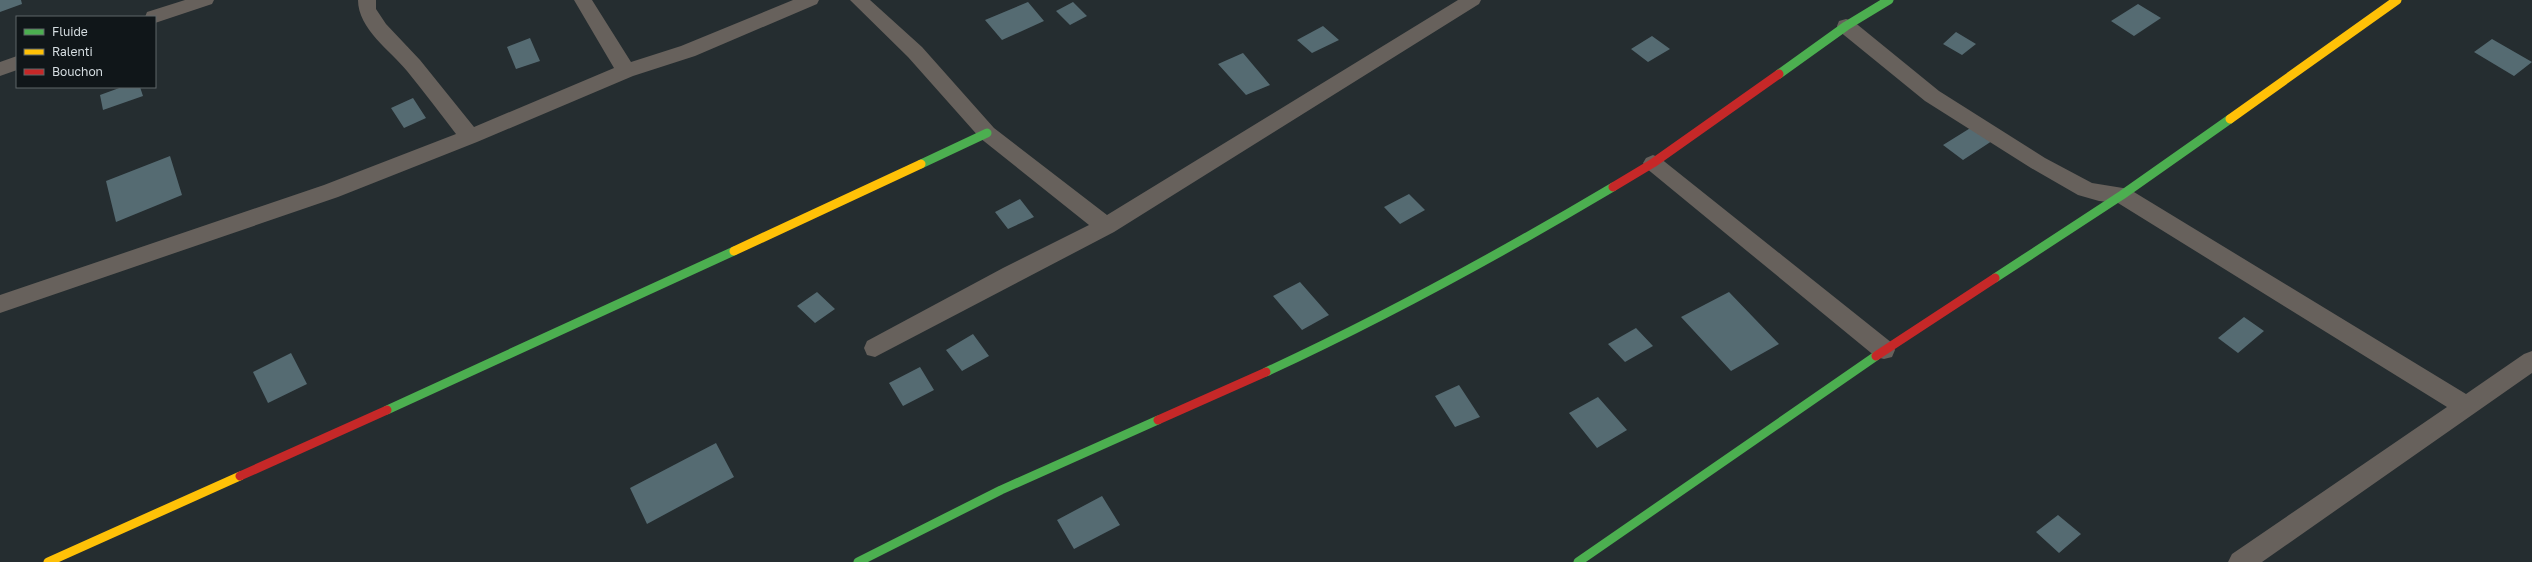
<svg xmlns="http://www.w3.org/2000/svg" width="2532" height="562" font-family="'Golos Text',sans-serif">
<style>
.building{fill:#556b72}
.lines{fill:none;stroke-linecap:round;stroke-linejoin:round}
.street{fill:#67615c;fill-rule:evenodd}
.fast{stroke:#4caf50;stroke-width:9}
.slow{stroke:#ffc107;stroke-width:9}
.jam{stroke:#c62828;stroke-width:9}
</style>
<rect width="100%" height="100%" fill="#252d30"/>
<path class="building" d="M0 0H21L22 4 0 12Z
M1028 2 1044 21 1002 40 985 20Z
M1073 2 1087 16 1070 25 1056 11Z
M2138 4 2161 18 2134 36 2111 21Z
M1323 26 1339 40 1312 53 1297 40Z
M1956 32 1976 44 1962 55 1943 44Z
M1652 36 1670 49 1648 62 1631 49Z
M530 38 540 61 516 69 507 47Z
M2492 39 2532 62 2514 76 2474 52Z
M1243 53 1270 85 1246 95 1218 64Z
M122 87H140L143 96 103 110 100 95Z
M413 98 426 118 404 128 391 108Z
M1972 127 1992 141 1963 160 1943 145Z
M170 156 182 195 116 222 106 181Z
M1409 194 1425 210 1400 224 1384 207Z
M1020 199 1034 217 1008 229 995 212Z
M1300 282 1329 315 1302 330 1273 296Z
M817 292 835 309 815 323 797 306Z
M1729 292 1779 344 1731 371 1681 317Z
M2244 317 2264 331 2238 353 2218 338Z
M1636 328 1653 346 1625 362 1608 344Z
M973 334 989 356 962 371 946 350Z
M291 353 307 384 268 403 253 372Z
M920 367 934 390 903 406 889 383Z
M1459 385 1480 417 1455 427 1435 396Z
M1598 397 1627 430 1597 448 1569 413Z
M716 443 734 477 647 524 630 488Z
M1102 496 1120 525 1074 549 1057 520Z
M2058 515 2081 534 2059 553 2036 532Z"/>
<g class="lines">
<path class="street" d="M185 0H214L212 4 155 23V17H145L147 12Z
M358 0H376V9L386 24 420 60 474 127 614 68 574 0H592L631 62 681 46 793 0H819L817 4 695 56 633 76 477 142 338 197 0 313V295L324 185 456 134C440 113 424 92 407 71 391 51 358 29 358 0Z
M850 0H870L922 47 994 128 1107 215 1458 0H1481L1479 4 1114 232 875 357 867 355 864 348 867 341 1003 268 1089 225 980 138 908 57Z
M1846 19 1853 21 1939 91 2045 158 2092 183 2129 189 2466 394 2524 354 2532 351V373L2262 562H2228L2232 554 2447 407 2118 203 2099 201 2078 195 2031 168 1925 101 1839 31 1837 26 1839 21Z
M17 56V70L0 76V62Z
M1653 155 1660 158 1892 343 1895 350 1892 357 1884 359 1876 357 1646 168 1643 163 1646 158Z"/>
<path class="fast" d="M1779 74 1846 26 1889 0
M921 164 987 133
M1995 278 2122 195 2230 119
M1266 372C1385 317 1500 254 1613 187
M387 410 734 251
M858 562 1001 490 1158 420
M1578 562 1876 356"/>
<path class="slow" d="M2230 119 2397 0
M734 251 921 164
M48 562 240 476"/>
<path class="jam" d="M1613 187 1653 163 1779 74
M1876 356 1995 278
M1158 420 1266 372
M240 476 387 410"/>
</g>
<rect x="16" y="16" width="140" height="72" fill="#101619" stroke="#5f6669"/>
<rect x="24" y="29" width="20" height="6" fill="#4caf50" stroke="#5f6669"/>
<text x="52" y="36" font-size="12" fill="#d5dde1">Fluide</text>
<rect x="24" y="49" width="20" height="6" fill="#ffc107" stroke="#5f6669"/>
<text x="52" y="56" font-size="12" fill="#d5dde1">Ralenti</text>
<rect x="24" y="69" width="20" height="6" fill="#c62828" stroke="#5f6669"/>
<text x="52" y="76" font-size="12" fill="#d5dde1">Bouchon</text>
</svg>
